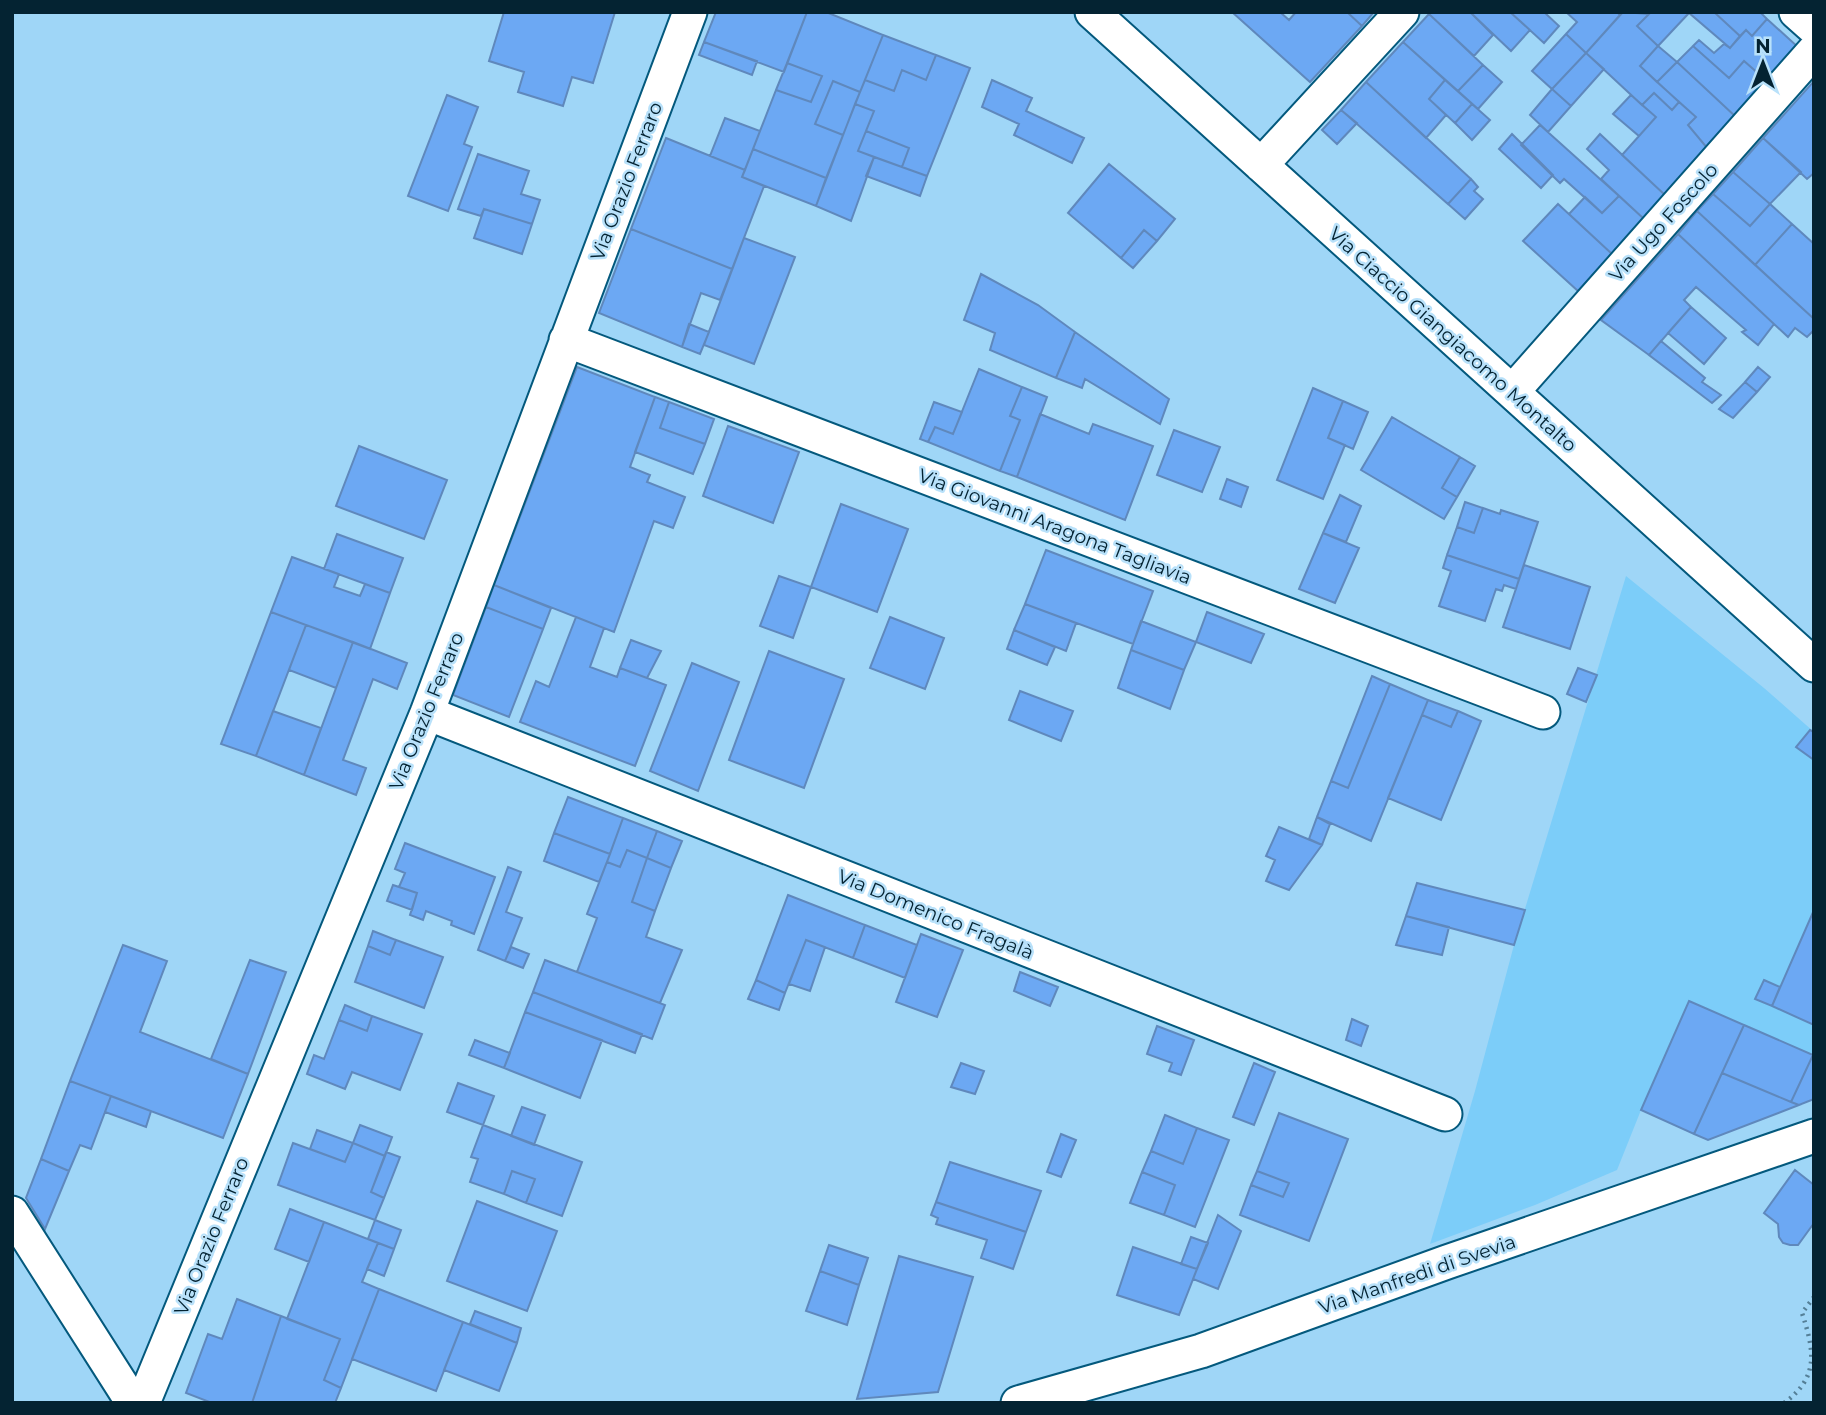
<svg xmlns="http://www.w3.org/2000/svg" width="1826" height="1415" font-family="Montserrat,sans-serif">
<style>
.built{fill:#7ccdf9}
.building{fill:#6ca8f3;stroke:#5f88bc;stroke-width:2}
.lines{fill:none;stroke-linecap:round;stroke-linejoin:round}
.minor-casing{stroke:#04597d;stroke-width:37}
.path{stroke:#547f97;stroke-width:4.5;stroke-dasharray:2 5;stroke-linecap:butt}
.minor{stroke:#fff;stroke-width:33}
.labels{text-anchor:middle;stroke-width:5;stroke-linejoin:round;paint-order:stroke}
.street-label{font-size:19px;fill:#042332;stroke:#b8e1fa}
</style>
<rect width="100%" height="100%" fill="#9fd6f7"/>
<path class="built" d="M1626 576 1764 688 1814 732V1099L1708 1140 1641 1110 1617 1170 1535 1205 1430 1244 1475 1091 1514 945Z"/>
<path class="building" d="M504 12H615L593 83 572 77 563 106 518 92 524 72 489 61Z
M716 12H807L784 72 704 42Z
M807 12H826L883 35 860 92 833 81 815 124 843 135 826 178 753 149 776 90 811 102 822 76 787 63Z
M1232 12H1280L1289 20 1296 12H1347L1362 26 1310 82Z
M1347 12H1374L1362 26Z
M1430 12H1470L1493 35 1474 56 1429 14Z
M1470 12H1510L1530 30 1511 51Z
M1510 12H1544L1559 26 1544 43Z
M1566 12H1617L1620 15 1586 53 1566 34 1577 22Z
M1623 12 1649 14 1637 26 1658 46 1640 66 1679 102 1672 110 1654 93 1642 105 1586 53Z
M1647 12H1714L1740 36 1730 48 1689 13 1658 46 1637 26 1649 14Z
M1714 12H1760L1767 19 1752 36 1746 30 1740 36Z
M1429 14 1483 65 1458 91 1403 42Z
M1767 19 1799 48 1768 82 1744 61 1729 78 1693 46 1699 40 1714 53 1724 44 1730 48 1746 30 1752 36Z
M1566 34 1586 53 1552 89 1532 71Z
M883 35 936 55 926 80 902 70 894 91 865 80Z
M704 42 757 61 752 75 699 55Z
M1403 42 1445 80 1429 99 1446 115 1426 138 1366 82Z
M1658 46 1677 62 1657 82 1640 66Z
M1693 46 1729 78 1744 61 1768 82 1736 117 1677 62Z
M1586 53 1604 69 1571 106 1552 89Z
M936 55 970 68 927 176 902 167 909 148 866 131 874 111 855 104 865 80 894 91 902 70 926 80Z
M1677 62 1736 117 1708 149 1688 125 1696 117 1657 82Z
M787 63 822 76 811 102 776 90Z
M1483 65 1502 82 1478 109 1458 91Z
M992 80 1032 98 1026 111 1084 138 1072 163 1014 135 1019 124 982 107Z
M1445 80 1472 104 1455 123 1429 99Z
M833 81 860 92 843 135 815 124Z
M1814 81V173L1807 179 1763 138Z
M1366 82 1471 179 1448 204 1341 110Z
M1552 89 1571 106 1548 132 1530 115Z
M1654 93 1672 110 1679 102 1696 117 1688 125 1708 149 1665 195 1622 155 1656 117 1642 105Z
M447 95 478 107 464 144 472 147 448 211 408 196Z
M1631 95 1656 117 1639 136 1613 114Z
M855 104 874 111 858 151 874 157 851 221 816 206Z
M1472 104 1490 120 1472 140 1455 123Z
M1341 110 1357 123 1337 144 1322 130Z
M725 118 760 131 745 170 710 156Z
M1540 125 1619 196 1602 213 1564 179 1560 183 1521 145Z
M866 131 909 148 902 167 858 151Z
M1512 134 1553 175 1541 188 1499 149Z
M1600 134 1665 195 1644 219 1601 179 1609 170 1587 149Z
M666 138 745 170 742 177 764 186 732 269 631 229Z
M1763 138 1801 172 1770 204 1733 172Z
M753 149 826 178 816 206 742 177Z
M478 154 529 171 521 194 540 200 532 224 484 209 481 216 458 209Z
M874 157 927 176 920 196 866 176Z
M1109 164 1175 219 1157 241 1144 230 1121 258 1068 213Z
M1733 172 1770 204 1750 226 1713 194Z
M1471 179 1478 187 1474 191 1483 199 1465 219 1448 204Z
M1713 194 1750 226 1770 204 1792 224 1755 265 1697 211Z
M1619 196 1644 219 1612 254 1569 214 1585 197 1602 213Z
M1558 204 1612 254 1578 291 1523 241Z
M484 209 532 224 522 254 474 238Z
M1697 211 1814 319V330L1807 337 1795 328 1788 337 1678 234Z
M1792 224 1814 244V319L1755 265Z
M631 229 732 269 720 300 701 293 682 347 599 313Z
M1144 230 1157 241 1133 268 1121 258Z
M1678 234 1774 324 1758 345 1742 332 1746 330 1696 287 1684 300 1691 307 1649 355 1601 320Z
M744 238 795 257 754 364 704 345Z
M981 274 1038 305 1075 332 1056 378 990 350 995 333 964 320Z
M1691 307 1726 338 1704 364 1668 333Z
M689 324 709 332 700 354 682 347Z
M1075 332 1169 399 1160 424 1085 379 1082 388 1056 378Z
M1661 341 1705 378 1702 382 1721 395 1712 403 1649 355Z
M577 367 655 397 630 467 650 475 647 482 685 497 673 528 654 521 614 632 494 585Z
M1758 367 1770 377 1757 392 1745 382Z
M979 369 1022 387 1010 416 1020 420 1000 471 928 442 935 427 953 434Z
M1745 382 1757 392 1733 418 1719 409Z
M1022 387 1047 397 1017 477 1000 471 1020 420 1010 416Z
M1313 388 1343 401 1328 438 1345 445 1323 499 1277 480Z
M655 397 669 402 660 428 705 444 693 474 635 452Z
M1343 401 1368 412 1353 449 1328 438Z
M669 402 714 419 705 444 660 428Z
M934 402 962 412 953 434 935 427 928 442 920 439Z
M1040 414 1089 434 1093 424 1153 446 1125 520 1017 477Z
M1392 417 1460 457 1442 488 1457 497 1444 519 1361 470Z
M728 426 799 452 773 523 703 496Z
M1174 430 1220 447 1202 492 1157 475Z
M359 446 447 480 424 539 336 506Z
M1460 457 1475 466 1457 497 1442 488Z
M1227 479 1248 487 1241 507 1220 499Z
M1340 495 1361 506 1346 542 1323 533Z
M1465 502 1483 508 1474 533 1457 527Z
M841 504 908 529 877 612 811 587Z
M1483 508 1500 514 1501 510 1538 522 1519 579 1447 555 1457 527 1474 533Z
M1323 533 1359 548 1335 603 1299 589Z
M337 534 403 558 390 593 324 569Z
M1046 550 1153 591 1133 644 1025 604Z
M1447 555 1519 579 1516 589 1504 585 1502 591 1496 589 1485 621 1439 606 1451 571 1443 568Z
M292 557 339 574 334 587 360 596 365 584 390 593 370 649 271 612Z
M1524 565 1590 587 1570 649 1503 627Z
M779 576 811 587 793 638 760 626Z
M494 585 551 608 543 629 486 607Z
M1025 604 1076 623 1066 651 1014 630Z
M486 607 543 629 509 717 453 695Z
M271 612 306 625 256 756 221 744Z
M1207 612 1264 634 1251 663 1196 642Z
M576 617 604 628 590 667 617 677 620 668 666 685 635 766 520 722 536 681 549 687Z
M890 617 944 638 925 689 870 668Z
M1141 621 1196 642 1184 670 1131 650Z
M306 625 353 642 336 688 289 670Z
M1014 630 1055 647 1047 665 1007 649Z
M631 640 661 651 647 678 620 668Z
M353 642 407 663 397 689 373 679 343 760 366 768 356 795 304 775Z
M1131 650 1184 670 1170 709 1118 688Z
M769 651 844 679 804 788 729 760Z
M692 663 739 682 698 791 650 771Z
M1578 668 1597 675 1586 702 1567 694Z
M1372 676 1390 684 1348 788 1331 781Z
M1390 684 1428 700 1371 841 1317 817 1331 781 1348 788Z
M1020 691 1073 711 1061 741 1009 720Z
M1428 700 1458 711 1451 727 1422 715Z
M273 711 321 728 304 775 256 756Z
M1458 711 1481 721 1441 820 1388 798 1422 715 1451 727Z
M1810 730 1814 732V760L1796 747Z
M568 797 623 818 610 854 554 833Z
M1317 817 1330 824 1322 845 1309 839Z
M623 818 657 831 647 858 627 850 620 867 607 862Z
M1279 827 1322 845 1289 890 1266 881 1275 860 1266 856Z
M657 831 682 841 671 868 647 858Z
M554 833 610 854 599 882 544 861Z
M405 843 495 877 474 934 451 925 452 921 426 911 423 920 410 915 417 893 399 887 405 873 395 869Z
M627 850 647 858 632 902 655 911 646 937 682 950 660 1003 577 972 597 918 587 914 607 862 620 867Z
M647 858 671 868 655 911 632 902Z
M508 867 521 872 506 912 522 918 505 961 478 950Z
M1417 883 1525 910 1514 945 1406 916Z
M393 885 417 893 412 910 387 901Z
M788 895 865 925 853 958 806 940 785 993 756 980Z
M1814 910V1025L1772 1006Z
M1406 916 1449 927 1442 955 1396 945Z
M865 925 917 945 905 978 853 958Z
M373 931 396 940 390 955 368 946Z
M921 934 963 950 937 1017 896 1002Z
M396 940 443 957 424 1008 355 982 368 946 390 955Z
M806 940 825 947 810 991 789 984Z
M123 945 167 961 140 1032 248 1074 223 1138 70 1081Z
M511 947 529 954 523 968 505 961Z
M250 960 286 972 248 1074 211 1059Z
M545 960 665 1005 652 1039 533 992Z
M1020 972 1058 987 1050 1006 1014 991Z
M756 980 785 993 779 1010 748 999Z
M1764 980 1780 987 1772 1006 1755 999Z
M533 992 642 1034 635 1053 525 1012Z
M1689 1001 1744 1025 1694 1134 1641 1110Z
M345 1005 372 1016 367 1031 339 1020Z
M525 1012 602 1040 580 1098 504 1068Z
M372 1016 422 1034 400 1090 352 1072 345 1089 307 1074 314 1055 324 1059 339 1020 367 1031Z
M1352 1019 1368 1026 1361 1046 1346 1040Z
M1744 1025 1813 1055 1791 1102 1722 1073Z
M1157 1026 1194 1040 1181 1075 1169 1071 1172 1063 1147 1054Z
M475 1040 510 1053 504 1068 469 1055Z
M1813 1055 1814 1099 1799 1105 1791 1102Z
M961 1063 984 1071 975 1094 951 1087Z
M1254 1063 1275 1072 1254 1125 1233 1117Z
M1722 1073 1791 1102 1799 1105 1708 1140 1694 1134Z
M70 1081 111 1096 91 1149 80 1145 69 1171 41 1159Z
M458 1083 494 1096 483 1125 447 1112Z
M111 1096 151 1111 146 1127 105 1112Z
M522 1107 545 1115 534 1145 511 1136Z
M1279 1113 1348 1139 1309 1241 1240 1215 1251 1185 1283 1197 1289 1183 1257 1171Z
M1165 1115 1197 1128 1183 1164 1151 1151Z
M360 1125 392 1137 385 1156 353 1143Z
M483 1125 582 1162 562 1216 526 1203 535 1179 512 1171 504 1194 470 1182 478 1159 471 1157Z
M1197 1128 1229 1140 1195 1227 1164 1215 1175 1185 1142 1172 1151 1151 1183 1164Z
M317 1130 353 1143 345 1162 310 1149Z
M1061 1134 1076 1140 1061 1177 1047 1172Z
M293 1143 345 1162 353 1143 385 1156 371 1192 384 1198 375 1220 278 1185Z
M386 1152 400 1157 384 1198 371 1192Z
M41 1159 69 1171 45 1229 26 1198Z
M950 1162 1041 1191 1026 1232 936 1202Z
M1795 1170 1814 1185V1223L1798 1245H1790L1783 1243 1779 1237 1778 1224 1764 1213Z
M512 1171 535 1179 526 1203 504 1194Z
M1257 1171 1289 1183 1283 1197 1251 1185Z
M1142 1172 1175 1185 1164 1215 1130 1203Z
M477 1201 557 1231 527 1311 447 1281Z
M936 1202 1026 1232 1013 1269 981 1258 987 1240 936 1224 938 1218 931 1215Z
M290 1209 324 1222 309 1262 275 1249Z
M1218 1215 1241 1231 1218 1289 1193 1279Z
M375 1220 401 1230 394 1249 368 1239Z
M324 1222 378 1243 362 1282 379 1289 341 1388 324 1380 340 1339 287 1319Z
M1191 1237 1208 1243 1197 1269 1181 1264Z
M378 1243 394 1249 384 1276 367 1269Z
M829 1245 868 1258 859 1285 820 1271Z
M1133 1247 1197 1269 1179 1315 1117 1295Z
M899 1256 973 1277 938 1392 857 1399Z
M820 1271 859 1285 847 1325 806 1311Z
M379 1289 463 1322 436 1391 352 1359Z
M237 1299 281 1316 252 1403H212L186 1393 208 1334 222 1339Z
M475 1311 521 1328 517 1343 470 1324Z
M281 1316 340 1339 324 1380 341 1388 335 1403H252Z
M463 1322 517 1343 499 1391 444 1370Z"/>
<g class="lines">
<defs>
<path id="minor" d="M1092 12 1814 665
M1796 12 1814 28
M1261 165 1402 12
M566 340 1543 712
M1512 392 1814 51
M427 713 1445 1114
M12 1213 133 1403
M143 1403 427 713 690 12
M1018 1403 1201 1351 1447 1262 1814 1136"/>
</defs>
<use href="#minor" class="minor-casing"/>
<path class="path" d="M1784 1403C1820 1377 1814 1350 1802 1313L1814 1297"/>
<use href="#minor" class="minor"/>
</g>
<g class="labels">
<g class="street-label">
<text transform="translate(626 181) rotate(-69)" y="7">Via Orazio Ferraro</text>
<text transform="translate(1663 222) rotate(-48)" y="7">Via Ugo Foscolo</text>
<text transform="translate(1453 339) rotate(42)" y="7">Via Ciaccio Giangiacomo Montalto</text>
<text transform="translate(1055 526) rotate(21)" y="7">Via Giovanni Aragona Tagliavia</text>
<text transform="translate(426 711) rotate(-68)" y="7">Via Orazio Ferraro</text>
<text transform="translate(936 914) rotate(22)" y="7">Via Domenico Fragalà</text>
<text transform="translate(211 1236) rotate(-68)" y="7">Via Orazio Ferraro</text>
<text transform="translate(1417 1274) rotate(-19)" y="7">Via Manfredi di Svevia</text>
</g>
</g>
<rect width="1826" height="1415" fill="none" stroke="#042332" stroke-width="28"/>
<g transform="translate(1763 63)" stroke="#b8e1fa" stroke-width="5" paint-order="stroke">
<path d="M0-5L12 26L0 18L-12 26Z" fill="#042332"/>
<text y="-10" font-size="19" font-weight="bold" text-anchor="middle" fill="#042332">N</text>
</g>
</svg>
